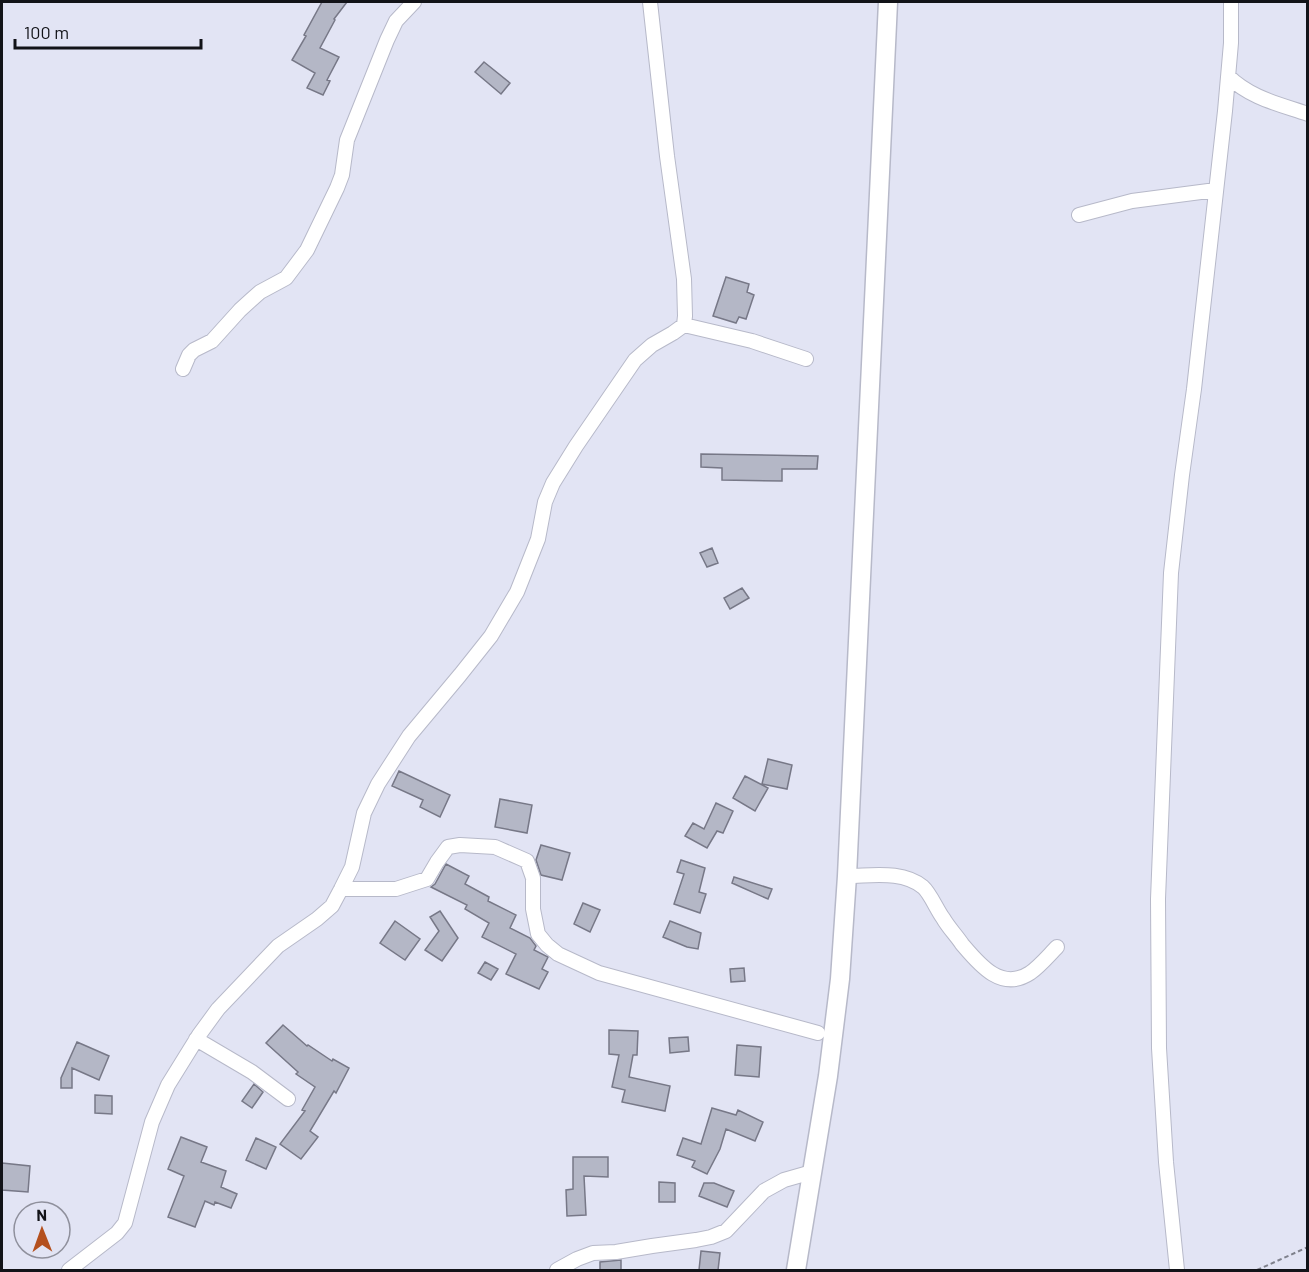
<svg xmlns="http://www.w3.org/2000/svg" width="1309" height="1272" font-family="Barlow,sans-serif">
<style>
.building{fill:#b4b7c6;stroke:#777887;stroke-width:1.5}
.lines{fill:none;stroke-linecap:round;stroke-linejoin:round}
.minor-casing{stroke:#b7b9c9;stroke-width:16}
.secondary-casing{stroke:#b7b9c9;stroke-width:21}
.path{stroke:#7f818c;stroke-width:2;stroke-dasharray:4.5 3;stroke-linecap:butt}
.minor{stroke:#fff;stroke-width:14}
.secondary{stroke:#fff;stroke-width:18}
</style>
<rect width="100%" height="100%" fill="#e2e4f4"/>
<path class="building" d="M322 2H347L334 19 335 20 320 48 339 57 327 80 330 81 323 95 307 88 315 73 292 60 306 36 304 35Z
M484 62 510 83 501 94 475 72Z
M726 277 749 284 747 292 754 295 746 319 739 317 736 323 713 316Z
M701 454 818 456 817 469H782V481L722 480V468L701 467Z
M712 548 718 563 707 567 700 553Z
M742 588 749 598 730 609 724 598Z
M768 759 792 765 787 789 762 784Z
M399 771 450 795 440 817 420 807 423 800 392 786Z
M745 776 768 788 755 811 733 798Z
M500 799 532 805 527 833 495 827Z
M716 803 733 811 723 833 717 831 707 848 685 836 693 823 704 829Z
M541 845 570 853 562 880 541 875 536 860Z
M681 860 705 868 699 892 706 894 700 913 674 904 684 874 677 872Z
M446 864 469 876 465 884 489 897 488 901 516 915 510 928 530 938 536 946 534 950 548 957 542 969 548 972 539 989 506 974 516 954 482 937 489 923 465 909 467 905 431 887 435 884Z
M734 877 772 889 768 899 732 883Z
M583 903 600 910 590 932 574 924Z
M440 911 458 938 442 961 425 950 439 931 430 917Z
M395 921 420 939 405 960 380 943Z
M670 921 701 933 698 949 687 947 663 937Z
M485 962 498 969 491 980 478 973Z
M744 968 745 981 731 982 730 969Z
M283 1025 307 1046 308 1045 332 1061 333 1059 349 1068 336 1093 334 1091 310 1131 318 1137 301 1159 280 1144 305 1111 302 1110 315 1087 296 1074 298 1072 266 1043Z
M609 1030 638 1031 637 1055H633L629 1077 670 1086 665 1111 622 1102 625 1090 612 1087 619 1055 609 1054Z
M688 1037 689 1051 670 1053 669 1038Z
M77 1042 109 1056 99 1080 72 1068V1088H61V1078Z
M737 1045 761 1047 759 1077 735 1075Z
M254 1084 263 1092 252 1108 242 1101Z
M95 1095 112 1096V1114L95 1113Z
M712 1108 736 1115 738 1110 763 1122 755 1141 726 1129 720 1149 707 1174 692 1167 695 1161 677 1155 683 1138 701 1144Z
M181 1137 207 1147 201 1162 226 1171 221 1187 237 1194 231 1208 215 1202 214 1205 205 1201 195 1227 168 1217 184 1176 168 1169Z
M256 1138 276 1147 266 1169 246 1160Z
M573 1157H608V1177L584 1176 586 1215 567 1216 566 1190 573 1189Z
M2 1163 30 1166 28 1192 2 1190Z
M659 1182 675 1183V1202H659Z
M704 1183H714L734 1191 727 1207 699 1196Z
M701 1251 720 1253 718 1270H699Z
M621 1260V1270H600V1262Z"/>
<g class="lines">
<defs>
<path id="minor" d="M1228 76C1250 98 1279 104 1308 114
M1079 215 1132 201 1216 190
M684 325 752 341 806 359
M183 369 189 355 194 350 212 341 240 310 251 300 260 292 286 278 307 250 337 188 342 175 347 140 387 40 396 21 414 2
M847 876C872 876 902 870 923 887 930 893 937 910 943 918 948 927 956 935 962 944 979 964 1001 992 1030 973 1040 966 1049 955 1057 947
M341 889H396L427 879 437 862 448 847 460 845 495 847 527 861 533 878V909L538 934 547 945 558 954 599 973 818 1033
M196 1039 252 1072 288 1099
M69 1270 117 1233 125 1223 152 1122 168 1085 199 1035 218 1009 278 946 317 919 332 906 341 889 352 867 364 813 378 784 409 736 460 675 491 636 517 592 538 539 545 502 553 483 576 446 635 360 652 345 673 333 684 325 685 316 684 279 667 156 650 2
M557 1270 577 1259 593 1253 616 1252 652 1246 696 1240 711 1237 726 1231 764 1191 784 1180 812 1172
M1177 1270 1166 1162 1159 1048 1158 899 1171 573 1182 475 1194 389 1225 111 1231 43V2"/>
<path id="secondary" d="M796 1270 828 1076 840 979 847 876 888 2"/>
</defs>
<use href="#minor" class="minor-casing"/>
<use href="#secondary" class="secondary-casing"/>
<path class="path" d="M1257 1270 1308 1247"/>
<use href="#minor" class="minor"/>
<use href="#secondary" class="secondary"/>
</g>
<rect width="1309" height="1272" fill="none" stroke="#121318" stroke-width="6"/>
<g transform="translate(42 1230) rotate(359)"><circle r="28" fill="#e2e4f4" stroke="#8f909c" stroke-width="1.5"/>
<path d="M0-4.5L10 22L0 15L-10 22Z" fill="#b4501e"/>
<text y="-9" font-size="16" font-weight="bold" text-anchor="middle" fill="#121318">N</text>
</g>
<path d="M15 39v9h186v-9" fill="none" stroke="#121318" stroke-width="3"/>
<text x="24" y="39" font-size="18" fill="#121318" stroke="#e2e4f4" stroke-width="4.5" paint-order="stroke">100 m</text>
</svg>
